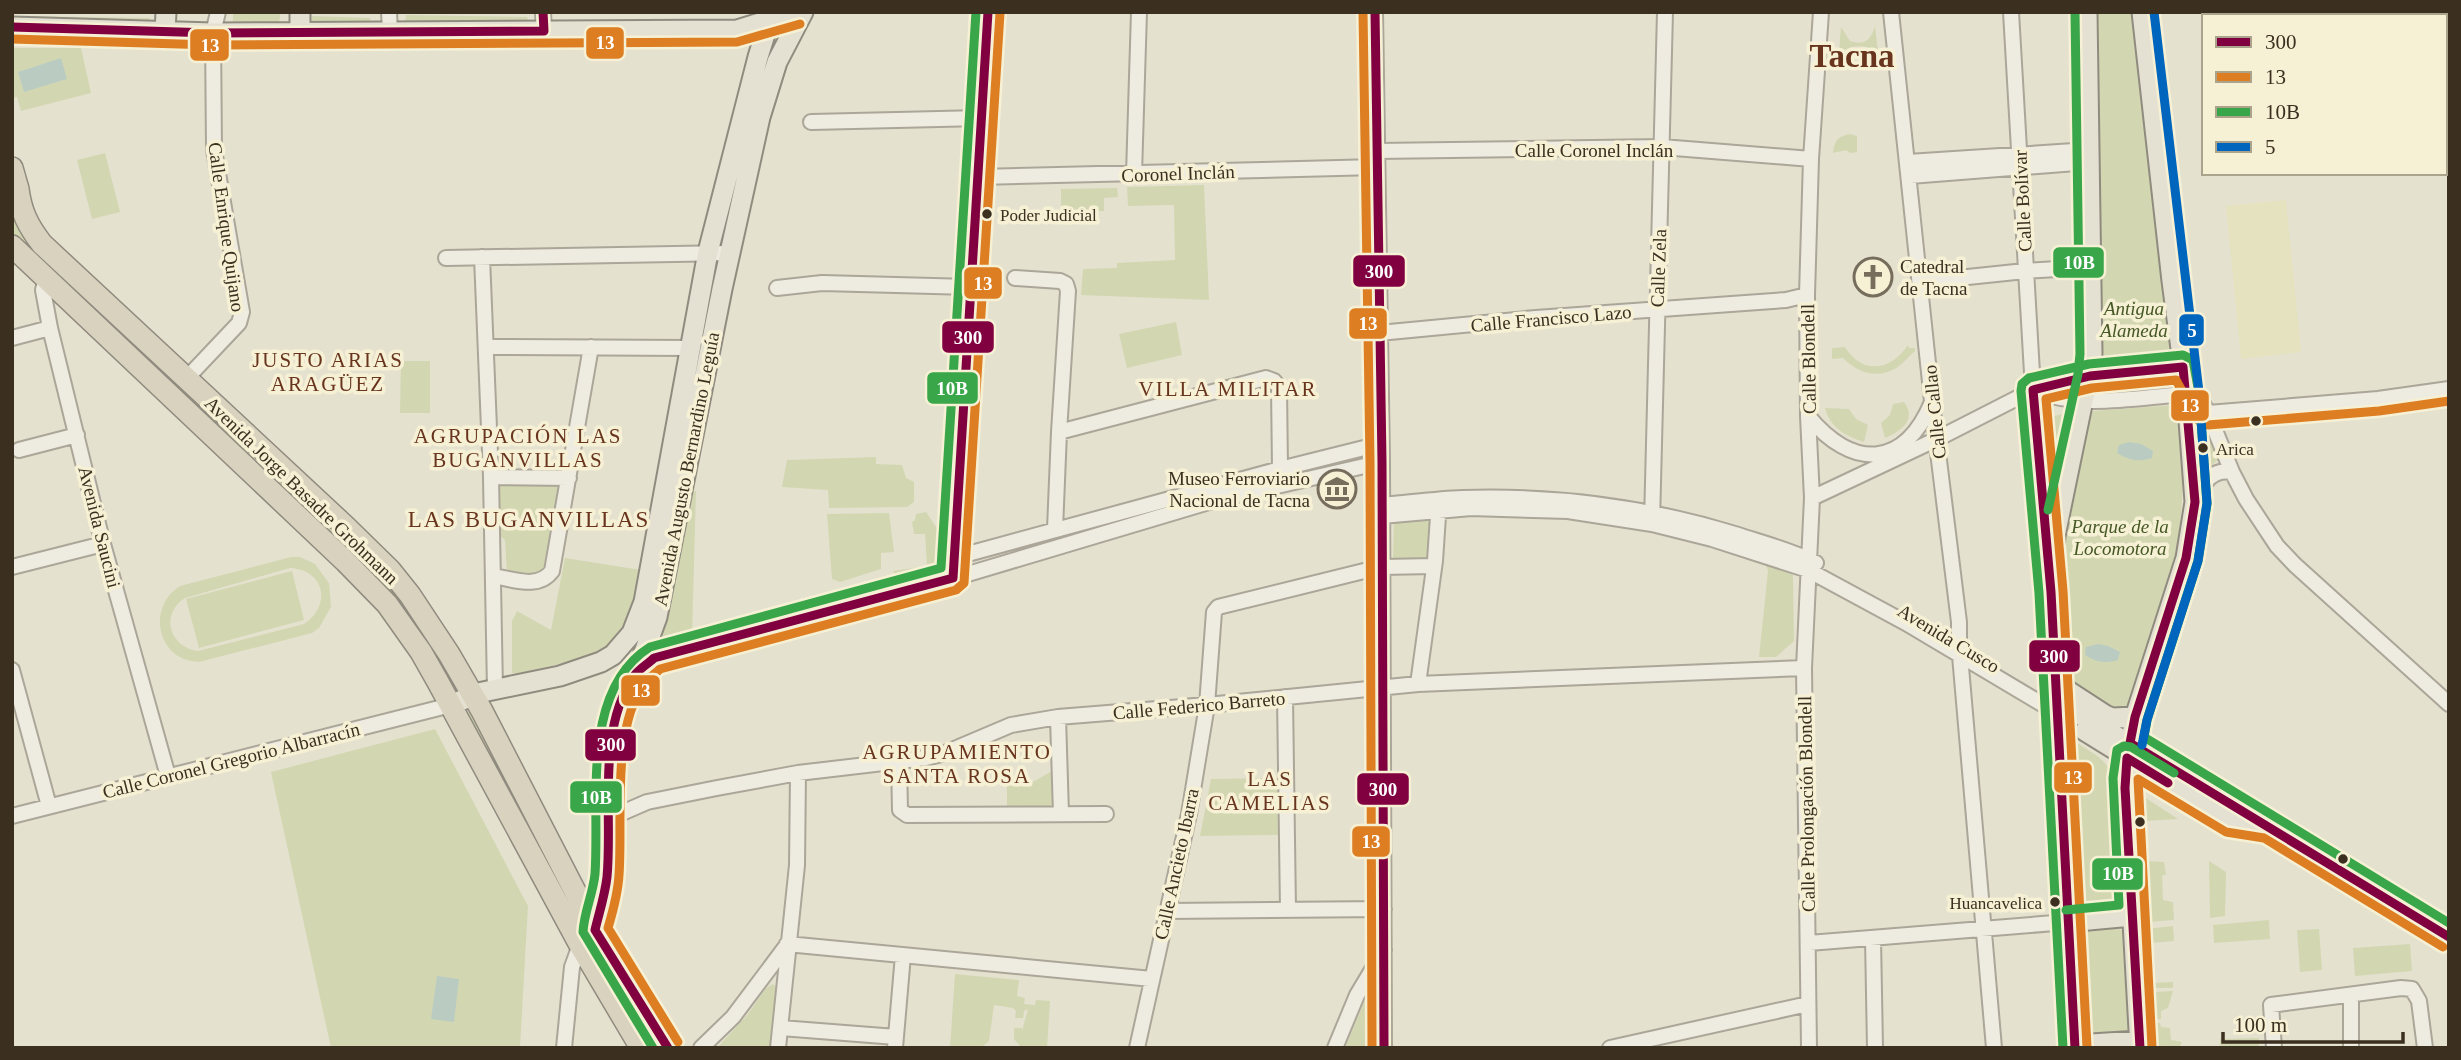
<svg xmlns="http://www.w3.org/2000/svg" width="2461" height="1060" font-family="Georgia,serif">
<style>
.farmland{fill:#e5e2c0}
.green{fill:#d2d7b1;fill-rule:evenodd}
.water{fill:#baccc2}
.lines{fill:none;stroke-linecap:round;stroke-linejoin:round}
.minor-casing{stroke:#aba698;stroke-width:18}
.major-casing{stroke:#908b7f;stroke-width:23}
.highway-casing{stroke:#908b7f;stroke-width:24}
.minor{stroke:#eeebe1;stroke-width:14}
.major{stroke:#e5e1d2;stroke-width:19}
.highway{stroke:#d9d2bf;stroke-width:21}
.bus-1-casing{stroke:#f6f0d5;stroke-width:14}
.bus-2-casing{stroke:#f6f0d5;stroke-width:14}
.bus-3-casing{stroke:#f6f0d5;stroke-width:14}
.bus-4-casing{stroke:#f6f0d5;stroke-width:14}
.bus-1{stroke:#800040;stroke-width:9}
.bus-2{stroke:#dc7e21;stroke-width:9}
.bus-3{stroke:#38a649;stroke-width:9}
.bus-4{stroke:#0065bd;stroke-width:9}
.bus-dot{fill:#3b2f1f;stroke:#f6f0d5;stroke-width:2.5}
.labels{text-anchor:middle;stroke-width:7;stroke-linejoin:round;paint-order:stroke}
.bus-label{font-size:17px;fill:#3b2f1f;stroke:#f6f0d5;text-anchor:start}
.street-label{font-size:19px;fill:#3b2f1f;stroke:#f6f0d5}
.poi-label{font-size:19px;fill:#3b2f1f;stroke:#f6f0d5;text-anchor:start}
.park-label{font-size:19px;font-style:italic;fill:#465825;stroke:#f6f0d5}
.neighbourhood-label{font-size:21px;letter-spacing:2px;fill:#68341d;stroke:#f6f0d5}
.quarter-label{font-size:23px;letter-spacing:2px;fill:#68341d;stroke:#f6f0d5}
.town-label{font-size:33px;font-weight:bold;fill:#68341d;stroke:#f6f0d5}
.line-badge{stroke:#f6f0d5;stroke-width:2.5}
.badge-label{font-size:19px;text-anchor:middle;font-weight:bold;fill:#fff}
</style>
<rect width="100%" height="100%" fill="#e5e1cf"/>
<path class="farmland" d="M2286 200 2301 352 2241 359 2226 206Z"/>
<path class="green" d="M2096 12H2136L2174 357 2170 362 2103 371 2098 364Z
M233 14H280L279 27 233 26Z
M406 15 527 17 529 24 405 22Z
M12 16 150 18 148 26 12 21Z
M312 16 370 18 372 27 312 25Z
M1875 26 1878 51C1863 45 1854 44 1839 53L1841 27 1850 41C1864 46 1871 40 1875 26Z
M12 48H81L91 93 21 111 17 97 12 98Z
M1850 134 1857 136V152L1850 153 1846 150 1833 153C1834 141 1838 136 1850 134Z
M105 153 120 212 92 219 77 160Z
M1204 185 1209 300 1081 295 1083 269 1117 268V263L1175 260 1174 205 1128 206 1127 187Z
M1117 188 1118 197 1104 198V211L1061 212V189Z
M17 217 390 580 456 677 453 686 446 683 411 625 12 234V222Z
M1176 322 1182 355 1127 368 1119 334Z
M1908 345 1909 348H1915V351C1910 355 1905 362 1899 366 1880 380 1858 374 1843 358L1832 359V348L1845 347C1862 375 1891 371 1908 345Z
M401 361H430V413H400Z
M2166 376 2172 382 2167 389 2105 393 2099 387 2104 381Z
M1904 402C1917 419 1902 431 1885 438L1881 423 1890 415 1893 404Z
M2174 405 2181 410C2183 455 2185 499 2177 544 2169 599 2147 652 2130 705L2121 714 2071 689 2062 673 2059 564 2090 413 2094 411Z
M1825 408 1849 409 1856 419 1868 425 1864 442C1846 436 1830 428 1825 408Z
M2068 413 2073 417 2056 495 2053 494 2046 423 2049 417Z
M2201 421 2204 422 2220 457 2207 471 2202 470 2197 425Z
M876 457V464L902 465 906 478 914 482V502L907 507 829 508 828 490 782 487 787 460Z
M499 482H561L547 568 542 576 507 574 505 540 499 535Z
M692 491H696L692 638 664 643 660 641 659 635Z
M926 512 936 527H948L946 569 940 574 903 586 893 571 927 566 925 534H914L912 522 915 520 916 514Z
M889 513 894 552 881 553V569L840 582 832 579 827 514Z
M1431 517 1436 522 1428 560 1395 561 1393 558 1394 522Z
M291 557H300L315 564 329 583 331 607 319 628 312 633 199 662C157 661 146 607 180 586ZM290 568C325 570 332 605 304 624L198 651C169 647 160 614 185 598Z
M565 558 641 570C638 585 638 605 632 619 615 658 554 664 517 674L512 673V621L517 611 551 630Z
M1765 562 1793 575 1794 641 1776 657H1759L1768 571Z
M292 571 304 620 199 648 186 599Z
M474 711 587 919 578 924 467 719 468 712Z
M435 729 528 906 520 1048H331L271 772Z
M2076 742C2095 755 2110 760 2115 785L2108 786 2111 843H2118L2122 906 2120 910 2075 912 2065 748Z
M1054 770 1055 803 1046 808H1007V785L1031 783Z
M1277 778 1278 835 1200 836 1211 779Z
M2135 791 2178 819 2145 821 2146 861 2164 862 2166 874 2162 876 2163 900 2173 902 2174 920 2146 922 2143 871 2139 868Z
M2209 861 2226 872 2225 916 2210 918Z
M2269 920 2270 939 2214 943 2213 925Z
M2115 926 2123 931 2124 934 2130 1024 2126 1033 2089 1036 2082 1031 2081 1015 2088 1014 2083 940H2076L2080 929Z
M2173 926 2174 941 2151 943 2152 983 2173 982V988H2148L2144 986 2141 941H2146V929Z
M2319 929 2322 970 2300 972 2297 930Z
M2410 944 2412 971 2355 976 2353 948Z
M955 974 1019 980 1017 996 1025 998 1024 1004 1035 1005 1036 1000 1050 1001 1047 1048 1020 1046 1014 1039V1028H1022V1031L1028 1009 1024 1011 1023 1018H1015L1016 1011 1013 1008 994 1005 989 1041 981 1048H950Z
M773 984 778 989 770 1048H717L748 1014 766 988Z
M1370 988 1372 1048H1345Z
M2173 991 2168 1008 2161 1011V1019L2152 1020 2151 992Z
M2152 1023H2160L2161 1027 2170 1028 2171 1040 2182 1042 2180 1046 2154 1048Z
M2259 1038V1048H2220V1039Z"/>
<path class="water" d="M61 58 67 79 24 92 18 72Z
M2129 442 2141 444 2153 451 2152 458C2137 462 2131 461 2117 453L2119 445Z
M2098 644 2108 646 2120 652 2118 660C2104 664 2096 662 2085 655L2086 647Z
M437 976 459 979 454 1022 431 1019Z"/>
<g class="lines">
<defs>
<path id="minor" d="M389 12 390 32
M543 12 544 31
M1375 12 1382 462 1384 1048
M1891 12 1934 420 1959 622V644L1994 1048
M2011 12 2033 390 2047 552
M2309 16V12
M811 122 982 118
M1377 151 1662 147 1811 159
M1908 162 2089 150
M1134 174 1139 12
M1910 176 2089 162
M979 177 1377 167
M482 257 491 477 495 689
M446 258 730 253
M46 277 43 290 50 328 103 544 168 776
M1015 278 1060 281 1066 284 1068 291 1059 432
M1920 282 2025 271 2091 267
M777 288 822 283 970 287
M1379 333 1536 318 1786 300 1807 295
M12 338 50 328
M486 347 690 348
M186 379 239 323 242 312 214 150 213 33 218 12
M2033 390C2081 410 2137 397 2187 394L2193 399
M2208 413 2378 399 2449 389
M1808 416C1852 470 1904 469 1932 402
M19 450 77 435
M491 477 569 478
M1812 498 1937 439 2033 390 2090 376 2183 367 2208 413 2232 472 2246 499 2277 546 2295 565 2449 704
M2195 501C2203 484 2211 468 2232 472
M1382 505C1408 503 1435 499 1462 498 1554 495 1647 507 1735 534 1762 543 1791 550 1816 563
M1382 516 1471 508 1568 511 1652 524 1712 539 1808 570 1906 623 2057 713
M1652 522 1665 12
M1055 529 1059 432 1266 378 1274 381 1279 387 1280 469
M953 558 1280 469 1380 444
M12 567 103 544
M493 576C513 579 538 590 552 571L591 347
M953 578 988 12
M638 669 663 654 921 588 1216 500 1382 462
M12 670 49 806
M1418 684 1435 561 1439 501
M1285 697 1288 910
M1058 717 1061 814
M899 761 900 810 907 815 1106 814
M12 816 451 705
M608 819 647 802 717 788 798 773 926 758 945 753 1011 725 1058 717 1207 705 1418 684 1804 668
M1167 911 1384 909
M1873 938 1875 1048
M1809 943 2067 922
M787 944 1152 979
M2351 995V1048
M781 1028 896 1037
M564 1048 572 967 580 945
M701 1048 733 1017 787 945
M778 1048 797 865 798 773
M895 1048 903 955
M1137 1048 1189 814 1207 705 1214 612 1218 607 1364 571 1382 567 1434 566
M1335 1048 1357 995 1384 950
M1610 1048 1808 1004
M1809 1048 1804 668 1812 498 1808 416 1807 295 1811 159 1821 12
M2274 1048 2271 1005 2401 988 2412 989 2419 1001 2425 1048"/>
<path id="major" d="M300 12V33
M12 27 213 33 737 30 796 12
M165 32 166 12
M2055 671 2065 689 2105 715 2112 718 2135 717
M2056 700 2449 937
M451 705 478 693 560 676 601 662 613 655 632 633 644 602 708 252 758 57 772 12
M2085 731 2231 821 2260 826
M2067 922 2132 916
M588 938 595 930 607 879 608 769 613 732 628 686 638 669 657 617 722 289 760 117 777 62 803 12
M2075 1045 2139 1041
M2075 1048 2051 592 2055 536 2083 400 2090 376 2092 354 2087 12
M2140 1048 2125 778 2135 717 2186 558 2195 502 2187 394 2172 281 2142 12"/>
<path id="highway" d="M12 168 18 189 16 203
M18 189C21 212 28 226 42 244L346 527 390 570 410 595 449 654 482 711 595 930 668 1048
M12 246 345 561 387 604 421 652 438 682 580 945 641 1048"/>
</defs>
<use href="#minor" class="minor-casing"/>
<use href="#major" class="major-casing"/>
<use href="#highway" class="highway-casing"/>
<use href="#minor" class="minor"/>
<use href="#major" class="major"/>
<use href="#highway" class="highway"/>
<defs>
<path id="bus-1" d="M1375 12 1382 462 1384 1048
M12 27 213 33 544 31 543 12
M668 1048 595 930C599 913 605 895 607 877 613 815 596 731 634 676 639 669 648 664 654 658L953 578 988 12
M2075 1048 2051 592 2033 390 2090 376 2183 367 2195 502 2186 558 2135 717 2130 743 2449 937
M2140 1048 2125 788 2127 758 2168 783"/>
<path id="bus-2" d="M1363 12 1370 462 1372 1048
M12 39 213 45 737 42 800 24
M678 1042 608 928C613 911 618 893 619 875 623 820 611 730 644 684 648 678 655 674 660 669L956 590 964 583 1000 13
M2087 1047 2063 591 2046 399 2092 388 2176 380 2198 420 2208 425 2379 411 2449 401
M2152 1047 2138 779 2226 832 2264 838 2443 947"/>
<path id="bus-3" d="M2048 510 2078 374 2080 354 2075 12
M2066 910 2119 905 2113 778 2117 750 2124 746 2131 747 2174 773
M653 1048 583 932C584 912 593 894 595 874 600 803 580 691 650 647L941 568 976 12
M2063 1048 2039 593 2021 391 2022 384 2029 378 2089 364 2183 355 2193 360 2199 393 2207 504 2198 561 2147 720 2144 737 2449 923"/>
<path id="bus-4" d="M2142 745 2147 720 2198 561 2207 503 2199 392 2154 12"/>
</defs>
<use href="#bus-1" class="bus-1-casing"/>
<use href="#bus-2" class="bus-2-casing"/>
<use href="#bus-3" class="bus-3-casing"/>
<use href="#bus-4" class="bus-4-casing"/>
<use href="#bus-1" class="bus-1"/>
<use href="#bus-2" class="bus-2"/>
<use href="#bus-3" class="bus-3"/>
<use href="#bus-4" class="bus-4"/>
</g>
<defs>
<symbol id="church-ring" viewBox="-11 -11 22 22"><circle r="9.5" fill="#f6f0d5" stroke="#766d5d" stroke-width="1.5"/><path d="M-1.2-6h2.4v3.5h3.3v2.4h-3.3V6h-2.4V-.1h-3.3v-2.4h3.3Z" fill="#766d5d"/></symbol>
<symbol id="museum-ring" viewBox="-11 -11 22 22"><circle r="9.5" fill="#f6f0d5" stroke="#766d5d" stroke-width="1.5"/><path d="M0-6L6-3V-2H-6V-3ZM-5-1h2V3h-2ZM-1-1h2V3h-2ZM3-1h2V3H3ZM-6 4H6V6H-6Z" fill="#766d5d"/></symbol>
</defs>
<g fill-rule="evenodd">
<use href="#church-ring" x="1851" y="255" width="44" height="44"/>
<use href="#museum-ring" x="1315" y="467" width="44" height="44"/>
</g>
<g class="bus-dot">
<circle cx="987" cy="214" r="6"/>
<circle cx="2256" cy="421" r="6"/>
<circle cx="2203" cy="448" r="6"/>
<circle cx="2140" cy="822" r="6"/>
<circle cx="2343" cy="859" r="6"/>
<circle cx="2055" cy="902" r="6"/>
</g>
<g class="labels">
<g class="bus-label">
<text x="1000" y="221">Poder Judicial</text>
<text x="2216" y="455">Arica</text>
<text x="2042" y="909" text-anchor="end">Huancavelica</text>
</g>
<g class="street-label">
<text x="1594" y="157">Calle Coronel Inclán</text>
<text transform="translate(1178 173) rotate(-2)" y="7">Coronel Inclán</text>
<text transform="translate(2022 201) rotate(-93)" y="7">Calle Bolívar</text>
<text transform="translate(227 227) rotate(82)" y="7">Calle Enrique Quijano</text>
<text transform="translate(1658 268) rotate(-88)" y="7">Calle Zela</text>
<text transform="translate(1551 318) rotate(-5)" y="7">Calle Francisco Lazo</text>
<text transform="translate(1808 359) rotate(-91)" y="7">Calle Blondell</text>
<text transform="translate(1934 412) rotate(-96)" y="7">Calle Callao</text>
<text transform="translate(686 469) rotate(-79)" y="7">Avenida Augusto Bernardino Leguía</text>
<text transform="translate(302 490) rotate(44)" y="7">Avenida Jorge Basadre Grohmann</text>
<text transform="translate(100 527) rotate(76)" y="7">Avenida Saucini</text>
<text transform="translate(1949 638) rotate(31)" y="7">Avenida Cusco</text>
<text transform="translate(1199 705) rotate(-5)" y="7">Calle Federico Barreto</text>
<text transform="translate(231 760) rotate(-14)" y="7">Calle Coronel Gregorio Albarracín</text>
<text transform="translate(1806 804) rotate(-91)" y="7">Calle Prolongación Blondell</text>
<text transform="translate(1176 864) rotate(-78)" y="7">Calle Ancieto Ibarra</text>
</g>
<g class="poi-label">
<text x="1900" y="273">Catedral<tspan x="1900" dy="22">de Tacna</tspan></text>
<text x="1310" y="485" text-anchor="end">Museo Ferroviario<tspan x="1310" dy="22">Nacional de Tacna</tspan></text>
</g>
<g class="park-label">
<text x="2134" y="315">Antigua<tspan x="2134" dy="22">Alameda</tspan></text>
<text x="2120" y="533">Parque de la<tspan x="2120" dy="22">Locomotora</tspan></text>
</g>
<g class="neighbourhood-label">
<text x="328" y="367">JUSTO ARIAS<tspan x="328" dy="24">ARAGÜEZ</tspan></text>
<text x="1228" y="396">VILLA MILITAR</text>
<text x="518" y="443">AGRUPACIÓN LAS<tspan x="518" dy="24">BUGANVILLAS</tspan></text>
<text x="957" y="759">AGRUPAMIENTO<tspan x="957" dy="24">SANTA ROSA</tspan></text>
<text x="1270" y="786">LAS<tspan x="1270" dy="24">CAMELIAS</tspan></text>
</g>
<g class="quarter-label">
<text x="529" y="527">LAS BUGANVILLAS</text>
</g>
<g class="town-label">
<text x="1852" y="67">Tacna</text>
</g>
</g>
<g class="line-badge">
<rect x="585" y="26" width="40" height="34" rx="7" fill="#dc7e21"/>
<rect x="189" y="28" width="41" height="34" rx="7" fill="#dc7e21"/>
<rect x="2052" y="246" width="53" height="33" rx="7" fill="#38a649"/>
<rect x="1352" y="254" width="54" height="34" rx="7" fill="#800040"/>
<rect x="963" y="266" width="40" height="34" rx="7" fill="#dc7e21"/>
<rect x="1348" y="307" width="40" height="33" rx="7" fill="#dc7e21"/>
<rect x="2178" y="313" width="27" height="34" rx="7" fill="#0065bd"/>
<rect x="941" y="320" width="54" height="34" rx="7" fill="#800040"/>
<rect x="926" y="371" width="53" height="34" rx="7" fill="#38a649"/>
<rect x="2170" y="389" width="40" height="33" rx="7" fill="#dc7e21"/>
<rect x="2028" y="639" width="53" height="34" rx="7" fill="#800040"/>
<rect x="620" y="674" width="41" height="33" rx="7" fill="#dc7e21"/>
<rect x="584" y="728" width="53" height="34" rx="7" fill="#800040"/>
<rect x="2053" y="761" width="40" height="33" rx="7" fill="#dc7e21"/>
<rect x="1356" y="772" width="54" height="34" rx="7" fill="#800040"/>
<rect x="569" y="780" width="54" height="34" rx="7" fill="#38a649"/>
<rect x="1351" y="825" width="40" height="33" rx="7" fill="#dc7e21"/>
<rect x="2091" y="857" width="53" height="34" rx="7" fill="#38a649"/>
</g>
<g class="badge-label">
<text x="605" y="49">13</text>
<text x="210" y="52">13</text>
<text x="2079" y="269">10B</text>
<text x="1379" y="278">300</text>
<text x="983" y="290">13</text>
<text x="1368" y="330">13</text>
<text x="2192" y="337">5</text>
<text x="968" y="344">300</text>
<text x="952" y="395">10B</text>
<text x="2190" y="412">13</text>
<text x="2054" y="663">300</text>
<text x="641" y="697">13</text>
<text x="611" y="751">300</text>
<text x="2073" y="784">13</text>
<text x="1383" y="796">300</text>
<text x="596" y="804">10B</text>
<text x="1371" y="848">13</text>
<text x="2118" y="880">10B</text>
</g>
<rect width="2461" height="1060" fill="none" stroke="#3b2f1f" stroke-width="28"/>
<rect x="2202" y="14" width="245" height="161" fill="#f6f0d5" stroke="#aba38c" stroke-width="2"/>
<rect x="2216" y="37" width="35" height="10" fill="#800040" stroke="#aba38c" stroke-width="2"/>
<text x="2265" y="49" font-size="21" fill="#3b2f1f">300</text>
<rect x="2216" y="72" width="35" height="10" fill="#dc7e21" stroke="#aba38c" stroke-width="2"/>
<text x="2265" y="84" font-size="21" fill="#3b2f1f">13</text>
<rect x="2216" y="107" width="35" height="10" fill="#38a649" stroke="#aba38c" stroke-width="2"/>
<text x="2265" y="119" font-size="21" fill="#3b2f1f">10B</text>
<rect x="2216" y="142" width="35" height="10" fill="#0065bd" stroke="#aba38c" stroke-width="2"/>
<text x="2265" y="154" font-size="21" fill="#3b2f1f">5</text>
<path d="M2223 1032v10h180v-10" fill="none" stroke="#3b2f1f" stroke-width="3.5"/>
<text x="2234" y="1032" font-size="21" fill="#3b2f1f" stroke="#f6f0d5" stroke-width="5" paint-order="stroke">100 m</text>
</svg>
